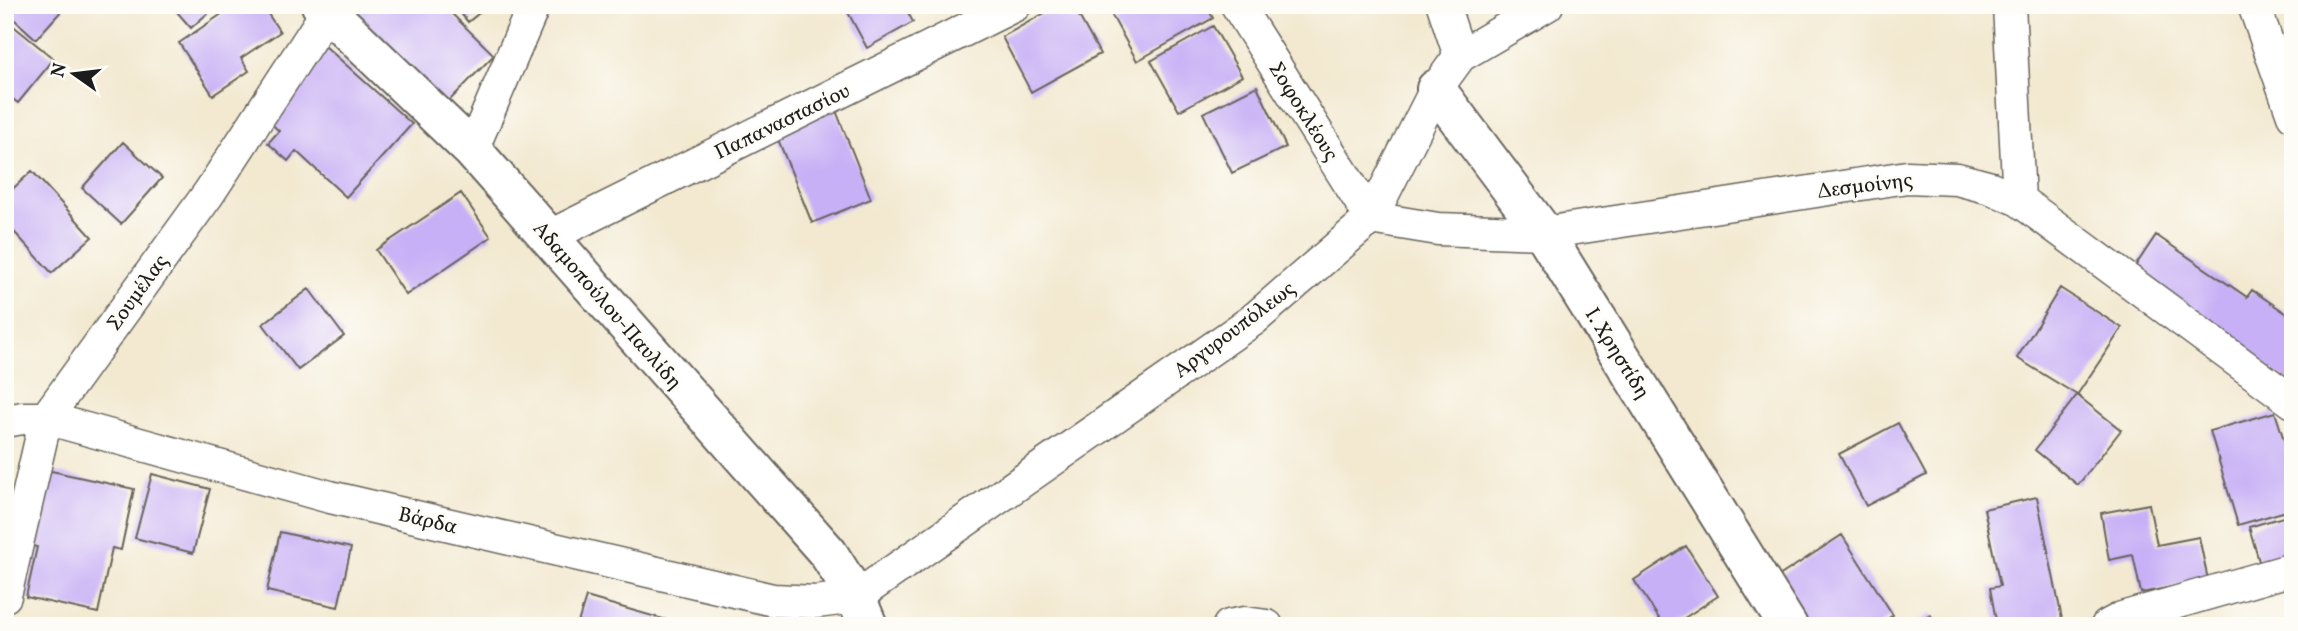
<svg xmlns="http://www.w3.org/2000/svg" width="2298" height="631" font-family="Vollkorn,serif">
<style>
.building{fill:#c8b0f6}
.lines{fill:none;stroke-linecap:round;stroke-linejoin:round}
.minor-casing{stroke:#67645b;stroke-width:35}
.tertiary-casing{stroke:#67645b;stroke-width:42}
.minor{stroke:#fff;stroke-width:32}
.tertiary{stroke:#fff;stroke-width:38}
.labels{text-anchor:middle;stroke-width:6;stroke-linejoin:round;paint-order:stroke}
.street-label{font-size:21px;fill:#1c1c1c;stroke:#fdfcf7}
</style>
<rect width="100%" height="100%" fill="#fdfcf7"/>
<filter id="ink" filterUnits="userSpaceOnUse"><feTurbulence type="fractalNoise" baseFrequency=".0143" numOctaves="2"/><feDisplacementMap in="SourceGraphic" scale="14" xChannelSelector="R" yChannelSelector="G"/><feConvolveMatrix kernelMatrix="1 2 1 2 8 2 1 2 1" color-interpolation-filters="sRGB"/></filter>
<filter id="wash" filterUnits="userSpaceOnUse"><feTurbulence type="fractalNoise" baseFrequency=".00686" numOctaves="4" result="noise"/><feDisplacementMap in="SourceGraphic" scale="28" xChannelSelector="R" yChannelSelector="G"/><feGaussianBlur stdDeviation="1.57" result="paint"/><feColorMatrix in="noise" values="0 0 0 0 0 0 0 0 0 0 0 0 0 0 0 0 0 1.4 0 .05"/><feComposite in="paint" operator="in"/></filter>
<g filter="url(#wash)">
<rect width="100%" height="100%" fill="#f3e9d1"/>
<g id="blocks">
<path class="building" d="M5 5H61L64 8 36 39 5 11Z
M171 5H217L191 28Z
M235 5H262L280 32 241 58 249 71 213 95 179 43Z
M346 5H443L494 55 446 104Z
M454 5H489L468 22Z
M844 5H904L913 22 867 48Z
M1059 5H1073L1100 54 1031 92 1002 37Z
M1106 5H1206L1213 18 1137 61Z
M11 24 54 59 18 103 5 93V30Z
M1213 26 1242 76 1179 111 1151 61Z
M325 46 412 124 346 197 296 151 288 161 268 143 279 131 262 115Z
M1257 86 1286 147 1232 173 1203 113Z
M833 103 871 199 812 223 773 127Z
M123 142 162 178 121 224 82 188Z
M32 171 92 237 52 273 5 222V196Z
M461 193 491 237 406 295 376 250Z
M2156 235 2247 297 2252 290 2293 318V385L2130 274Z
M2060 288 2122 328 2077 395 2017 358Z
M309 289 344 336 298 370 263 324Z
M2077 395 2121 430 2078 485 2035 450Z
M2275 412 2293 468V509L2238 525 2210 431Z
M1898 423 1926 475 1866 506 1839 454Z
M42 469 134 489 121 550 112 548 98 613 26 597 37 547 25 545Z
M152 474 210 489 193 553 135 538Z
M2037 497 2062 619 2030 626H1997L1990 588 2000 586 1984 509Z
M2149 504 2157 545 2199 537 2208 580 2141 593 2133 555 2109 560 2101 513Z
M2293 514V559L2261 568 2249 527Z
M280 532 351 548 338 607 267 591Z
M1842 535 1893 615 1878 626H1803L1773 580Z
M1686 546 1718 596 1672 626H1664L1634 580Z
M586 597 684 625V626H577Z
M1930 614 1938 626H1911Z"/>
</g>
</g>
<g filter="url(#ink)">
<use href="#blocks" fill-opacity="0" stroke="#67645b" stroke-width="2"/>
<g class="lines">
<defs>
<path id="minor" d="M1237 5 1371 218 1438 229 1544 233 1907 177 1957 179 1991 188 2019 200 2293 402
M1443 5 1460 56
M2009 5 2019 200
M2254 5 2293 115
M472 150 534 5
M548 237 1015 5
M5 421 23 418H46L330 497 773 600 816 602 856 597 1253 320 1371 218 1436 89 1460 56 1547 5
M5 596 46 418 209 193 327 12
M1229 626 1245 623 1267 626
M2107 626 2122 618 2293 569"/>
<path id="tertiary" d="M321 5 472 150 828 553 856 597 868 626
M1436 89 1544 233 1788 626"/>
</defs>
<use href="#minor" class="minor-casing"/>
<use href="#tertiary" class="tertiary-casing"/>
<use href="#minor" class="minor"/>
<use href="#tertiary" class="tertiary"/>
</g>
</g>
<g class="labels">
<g class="street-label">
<text transform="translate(1304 111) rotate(58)" y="7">Σοφοκλέους</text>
<text transform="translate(782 121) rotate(-26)" y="7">Παπαναστασίου</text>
<text transform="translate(1865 185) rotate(-7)" y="7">Δεσμοίνης</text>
<text transform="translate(137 292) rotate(-54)" y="7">Σουμέλας</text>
<text transform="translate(608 305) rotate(49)" y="7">Αδαμοπούλου-Παυλίδη</text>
<text transform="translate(1234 329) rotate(-37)" y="7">Αργυρουπόλεως</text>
<text transform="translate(1618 353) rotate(58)" y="7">Ι. Χρηστίδη</text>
<text transform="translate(428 520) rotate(13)" y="7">Βάρδα</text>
</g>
</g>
<rect width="2298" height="631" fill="none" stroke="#fdfcf7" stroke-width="28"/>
<g transform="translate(74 74) rotate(284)" stroke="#fdfcf7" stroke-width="5" paint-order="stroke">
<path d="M0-5L12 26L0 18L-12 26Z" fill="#1c1c1c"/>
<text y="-10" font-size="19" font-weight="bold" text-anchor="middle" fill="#1c1c1c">N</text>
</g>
</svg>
